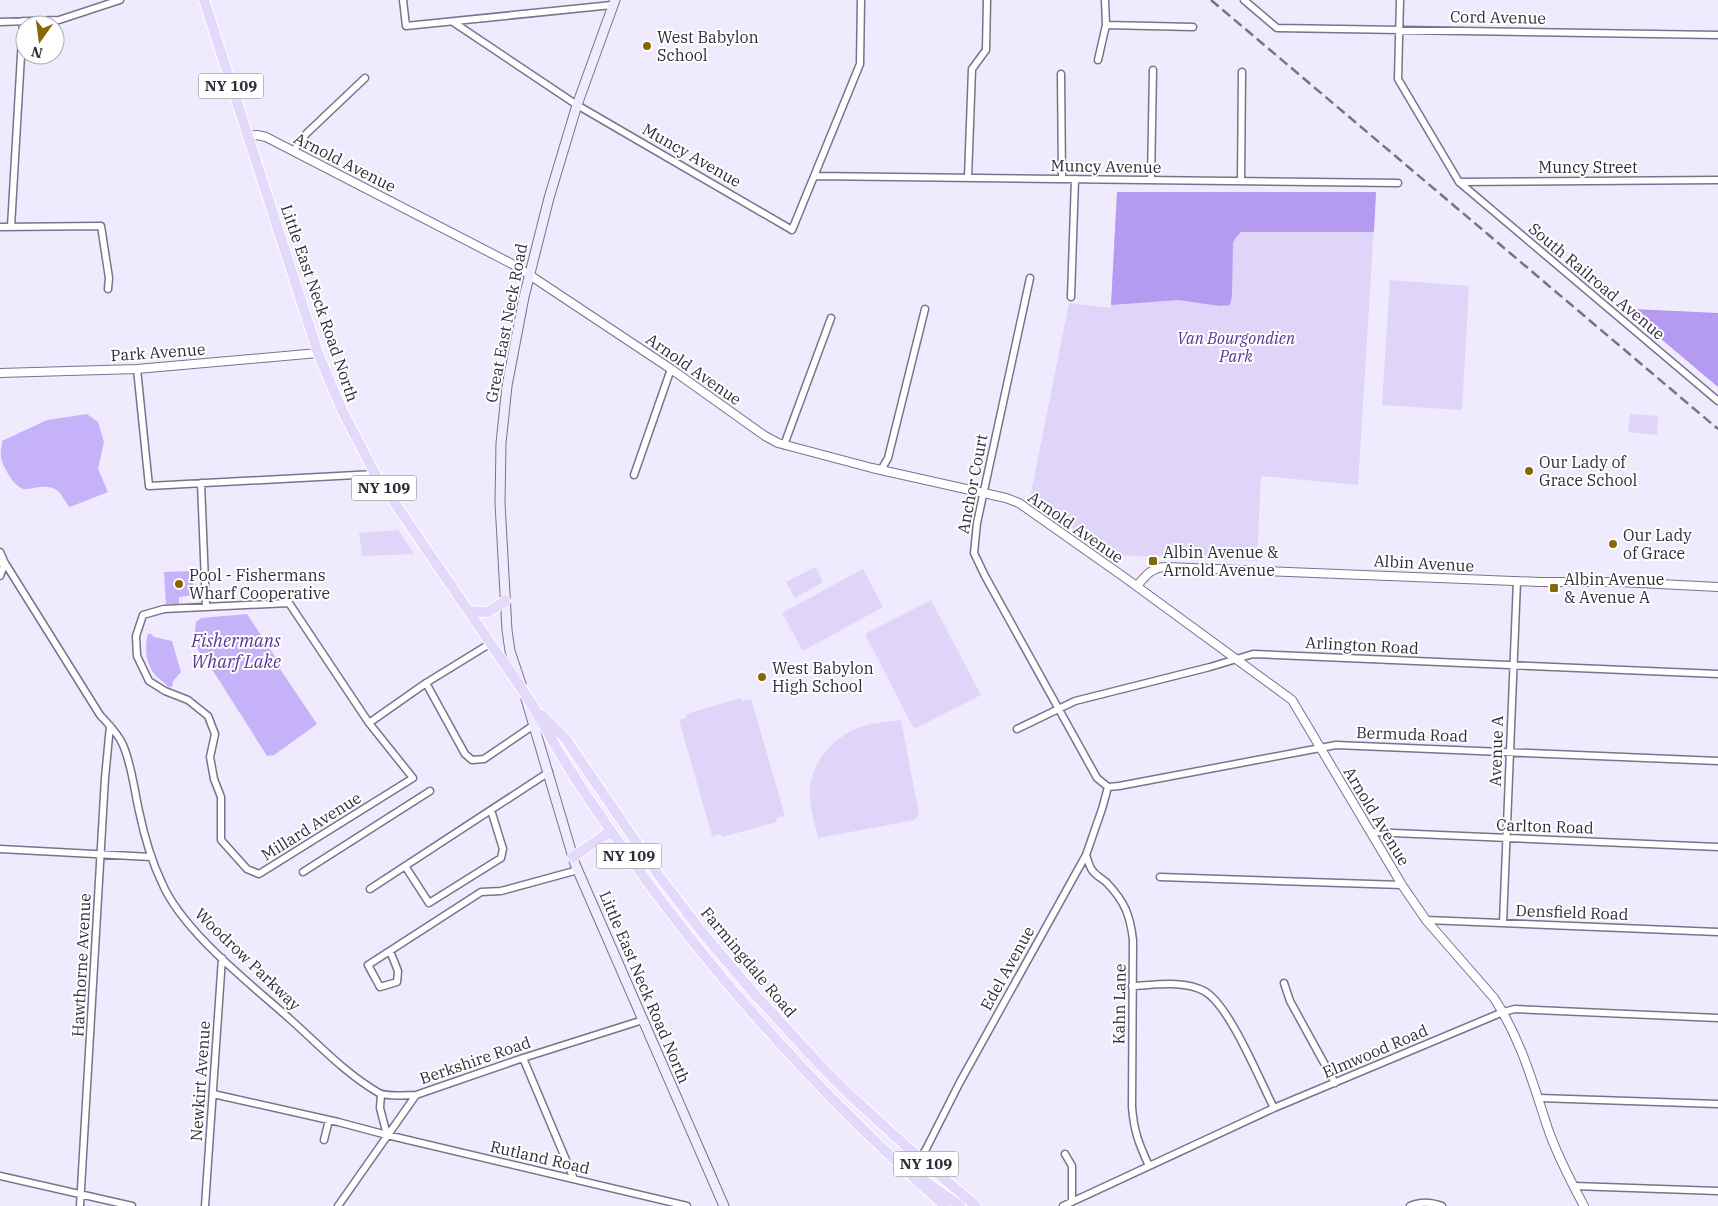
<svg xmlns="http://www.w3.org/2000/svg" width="1718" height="1206" font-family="'IBM Plex Serif',serif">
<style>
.green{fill:#ded5f8}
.forest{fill:#b49bf1}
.water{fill:#c5b2f8}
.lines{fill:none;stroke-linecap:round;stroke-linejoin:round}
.minor-casing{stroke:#7a728f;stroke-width:9}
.tertiary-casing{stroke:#7a728f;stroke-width:10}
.secondary-casing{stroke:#7a728f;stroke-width:11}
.primary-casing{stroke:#fff;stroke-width:12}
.minor{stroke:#fff;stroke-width:6}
.tertiary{stroke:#fff;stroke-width:8}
.secondary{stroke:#f1ecfd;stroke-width:9}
.primary{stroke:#e2d9fb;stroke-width:10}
.rail{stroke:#777383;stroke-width:2.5;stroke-dasharray:10 5;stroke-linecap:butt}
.poi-dot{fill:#886805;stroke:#fff;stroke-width:2}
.labels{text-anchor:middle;stroke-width:4;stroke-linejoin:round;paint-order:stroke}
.shield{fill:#fff;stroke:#6e6c75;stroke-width:1}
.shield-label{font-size:15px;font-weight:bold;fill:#302d3a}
.street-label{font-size:16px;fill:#302d3a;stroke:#fff}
.poi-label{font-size:16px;fill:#302d3a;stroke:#fff;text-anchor:start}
.park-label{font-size:16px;font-style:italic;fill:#583295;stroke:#fff}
.water-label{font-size:18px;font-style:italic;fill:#5c379a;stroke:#fff}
</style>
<rect width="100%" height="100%" fill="#efeafe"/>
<path class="green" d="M1117 192H1376L1358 485 1261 476 1257 561 1110 555 1030 498 1069 303 1111 308Z
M1390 280 1469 286 1462 410 1382 405Z
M1630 414 1658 416 1657 435 1628 432Z
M398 530 414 554 362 556 359 533Z
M815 567 823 582 795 598 786 582Z
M863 569 883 607 803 651 782 613Z
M931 600 981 695 914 729 865 634Z
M741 698 743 701 751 699 785 816 776 818 777 822 722 837 721 834 712 836 679 720 687 717 686 714Z
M901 720 919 814 915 820 818 838C815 825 811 811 810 797 807 767 832 737 860 727 872 723 888 722 901 720Z"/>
<path class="forest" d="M1117 192H1376L1374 232H1241L1236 237 1233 243 1232 296 1230 305 1220 306 1178 300 1111 305Z
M1633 309 1718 313V387L1629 312Z"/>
<path class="water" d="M87 414 98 422 104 442 98 469 108 492 70 507C64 502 62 492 55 489 44 484 35 489 25 489 16 490 1 465 1 456 0 451 2 446 2 441L47 420Z
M193 571V595L179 597V604H166L164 572Z
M247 614 282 667 280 669 317 724 274 755 267 756 217 677 198 650 195 630 196 622 201 618Z
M148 634H151L154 637 172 641 181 672 173 681 172 687H168C165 682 160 680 156 676 146 664 144 649 148 634Z"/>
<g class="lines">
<defs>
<path id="minor" d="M403 0 406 26 612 5
M1244 0 1277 28 1718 35
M1400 0 1398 79 1459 182 1718 401
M0 22 59 20 120 0
M453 22 577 105 792 230 860 64 861 0
M1106 25 1193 27
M1098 60 1106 25 1105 0
M1061 74 1062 179
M293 151 307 133 365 78
M814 176 1398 183
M968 178 972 69 986 50 987 0
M1151 180 1153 70
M1241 181 1242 72
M1459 182 1718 180
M0 227 101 226 109 278 108 289
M11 227 23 21
M1030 278 977 523 974 553 985 576 1097 778 1108 787
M1071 297 1075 179
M137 369 149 486 375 474
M784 445 831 318
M881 470 888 458 925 309
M634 475 671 369
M201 483 206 607
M0 552 5 563 100 715C108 724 118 733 123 745 132 766 134 789 139 811 144 835 151 860 162 883 183 932 251 984 291 1020 319 1045 346 1074 379 1093 386 1097 407 1095 416 1095
M0 563H5L0 576
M426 683 465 754 472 760 484 759 534 725
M369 723 289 603 164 609 143 615 136 636 137 656 149 681 165 691 188 700 208 716 215 734 210 757 214 779 221 797V840L247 869 259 874 413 778 369 723 426 683 491 643
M1017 729 1075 701 1210 667 1253 654 1718 674
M1108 787 1119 786 1336 745 1718 761
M1370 832 1718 847
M0 849 151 857
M1086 855C1088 860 1089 866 1092 870 1096 876 1103 879 1107 883 1125 902 1130 915 1133 940L1132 1107C1134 1132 1139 1144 1149 1166
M405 866 429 903 501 858 503 849 491 810
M303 872 430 791
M1160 877 1402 885
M370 889 549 772
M1426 920 1718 932
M1503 923 1517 581
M390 951 398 971 397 982 380 987 368 965 481 892 501 891 578 870
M1284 983 1290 1001 1335 1083
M1132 986C1155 985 1184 980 1204 991 1229 1004 1260 1081 1274 1108
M523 1058 574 1179
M213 1094 338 1122 387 1135 687 1206
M381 1094 380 1108 387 1135
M1539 1098 1718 1104
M324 1140 329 1120
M1065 1154 1072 1166V1201
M919 1158 925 1151 960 1082 1086 855 1102 809 1108 787
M0 1176 132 1206
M1574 1186 1718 1191
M80 1206 105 778 110 726
M205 1206 222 958
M338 1206 416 1095 523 1058 643 1020
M1063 1206 1274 1108 1503 1012 1515 1009 1718 1018
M1410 1206C1421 1201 1431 1202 1442 1206"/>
<path id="tertiary" d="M248 136 257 135 266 137 516 266 671 369 765 436 778 443 872 468 1006 498 1019 503 1124 577 1292 700 1402 885 1426 920 1494 998C1521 1040 1532 1080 1547 1126 1556 1153 1570 1180 1584 1206
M0 373 137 369 318 353
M1137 586C1146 575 1152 567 1167 567L1540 582H1620L1718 587"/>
<path id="secondary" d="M521 684 510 651 507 630 500 503 501 443 507 386 524 297 549 198 577 105 615 0
M526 699 575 864 724 1206"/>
<path id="primary" d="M204 0 318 353 342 410 375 474 534 707C560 758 592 804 625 851 717 982 826 1100 945 1206
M469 611 488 612 505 601
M542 715 565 738 662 880 702 932 752 991 820 1065 850 1095 908 1148 976 1206
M573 857 611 831
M925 1181 960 1206"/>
</defs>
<use href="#minor" class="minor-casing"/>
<use href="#tertiary" class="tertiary-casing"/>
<use href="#secondary" class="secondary-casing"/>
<use href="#primary" class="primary-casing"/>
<use href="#minor" class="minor"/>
<use href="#tertiary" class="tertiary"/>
<use href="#secondary" class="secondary"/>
<use href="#primary" class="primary"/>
<path class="rail" d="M1211 0 1718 429"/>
</g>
<g class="poi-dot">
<circle cx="647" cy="46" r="5"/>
<circle cx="1529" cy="471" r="5"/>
<circle cx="1613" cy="544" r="5"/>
<rect x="1148" y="556" width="10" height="10" rx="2.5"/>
<circle cx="179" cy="584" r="5"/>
<rect x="1549" y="583" width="10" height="10" rx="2.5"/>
<circle cx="762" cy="677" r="5"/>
</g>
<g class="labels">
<g class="shield">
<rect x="198.5" y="73.5" width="65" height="25" rx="4"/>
<rect x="351.5" y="475.5" width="65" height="25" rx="4"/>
<rect x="596.5" y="843.5" width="65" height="25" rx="4"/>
<rect x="893.5" y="1151.5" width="65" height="25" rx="4"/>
</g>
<g class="shield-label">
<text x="231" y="91">NY 109</text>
<text x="384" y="493">NY 109</text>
<text x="629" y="861">NY 109</text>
<text x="926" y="1169">NY 109</text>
</g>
<g class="street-label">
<text transform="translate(1498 17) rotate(1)" y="6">Cord Avenue</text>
<text transform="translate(692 155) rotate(30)" y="6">Muncy Avenue</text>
<text transform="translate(345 162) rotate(27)" y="6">Arnold Avenue</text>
<text transform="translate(1106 166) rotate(1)" y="6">Muncy Avenue</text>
<text x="1588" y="173">Muncy Street</text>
<text transform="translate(1597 281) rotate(40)" y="6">South Railroad Avenue</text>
<text transform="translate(320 303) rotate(71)" y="6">Little East Neck Road North</text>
<text transform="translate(506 323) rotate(-79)" y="6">Great East Neck Road</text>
<text transform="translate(158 352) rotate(-4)" y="6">Park Avenue</text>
<text transform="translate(694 369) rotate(35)" y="6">Arnold Avenue</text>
<text transform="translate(972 484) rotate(-79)" y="6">Anchor Court</text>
<text transform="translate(1076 527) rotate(35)" y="6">Arnold Avenue</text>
<text transform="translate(1424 563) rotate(3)" y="6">Albin Avenue</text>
<text transform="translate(1362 645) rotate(3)" y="6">Arlington Road</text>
<text transform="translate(1412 734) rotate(2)" y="6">Bermuda Road</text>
<text transform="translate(1496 751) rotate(-88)" y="6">Avenue A</text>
<text transform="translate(1377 816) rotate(59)" y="6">Arnold Avenue</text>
<text transform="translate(311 826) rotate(-32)" y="6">Millard Avenue</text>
<text transform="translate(1545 826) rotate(2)" y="6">Carlton Road</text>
<text transform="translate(1572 912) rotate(2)" y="6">Densfield Road</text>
<text transform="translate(248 959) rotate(44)" y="6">Woodrow Parkway</text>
<text transform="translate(749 962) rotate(50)" y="6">Farmingdale Road</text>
<text transform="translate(81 965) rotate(-87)" y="6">Hawthorne Avenue</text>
<text transform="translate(1007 968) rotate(-61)" y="6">Edel Avenue</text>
<text transform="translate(645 987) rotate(67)" y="6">Little East Neck Road North</text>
<text transform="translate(1119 1004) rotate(-89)" y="6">Kahn Lane</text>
<text transform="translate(1375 1051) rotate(-23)" y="6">Elmwood Road</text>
<text transform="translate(475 1060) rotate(-19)" y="6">Berkshire Road</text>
<text transform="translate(200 1081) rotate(-86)" y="6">Newkirt Avenue</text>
<text transform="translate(540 1157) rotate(13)" y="6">Rutland Road</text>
</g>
<g class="poi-label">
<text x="657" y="43">West Babylon<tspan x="657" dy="18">School</tspan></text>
<text x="1539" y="468">Our Lady of<tspan x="1539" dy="18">Grace School</tspan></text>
<text x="1623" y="541">Our Lady<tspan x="1623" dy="18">of Grace</tspan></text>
<text x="1163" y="558">Albin Avenue &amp;<tspan x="1163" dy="18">Arnold Avenue</tspan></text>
<text x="189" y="581">Pool - Fishermans<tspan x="189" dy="18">Wharf Cooperative</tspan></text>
<text x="1564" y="585">Albin Avenue<tspan x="1564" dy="18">&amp; Avenue A</tspan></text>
<text x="772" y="674">West Babylon<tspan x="772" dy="18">High School</tspan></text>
</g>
<g class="park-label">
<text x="1236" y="344">Van Bourgondien<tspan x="1236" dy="18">Park</tspan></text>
</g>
<g class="water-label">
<text x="236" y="647">Fishermans<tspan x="236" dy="21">Wharf Lake</tspan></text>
</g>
</g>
<g transform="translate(40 40) rotate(194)"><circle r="24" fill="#ffffff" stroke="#acabb0"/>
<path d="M0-4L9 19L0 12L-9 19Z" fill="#886805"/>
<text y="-8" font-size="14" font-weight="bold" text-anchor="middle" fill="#302d3a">N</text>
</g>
</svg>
